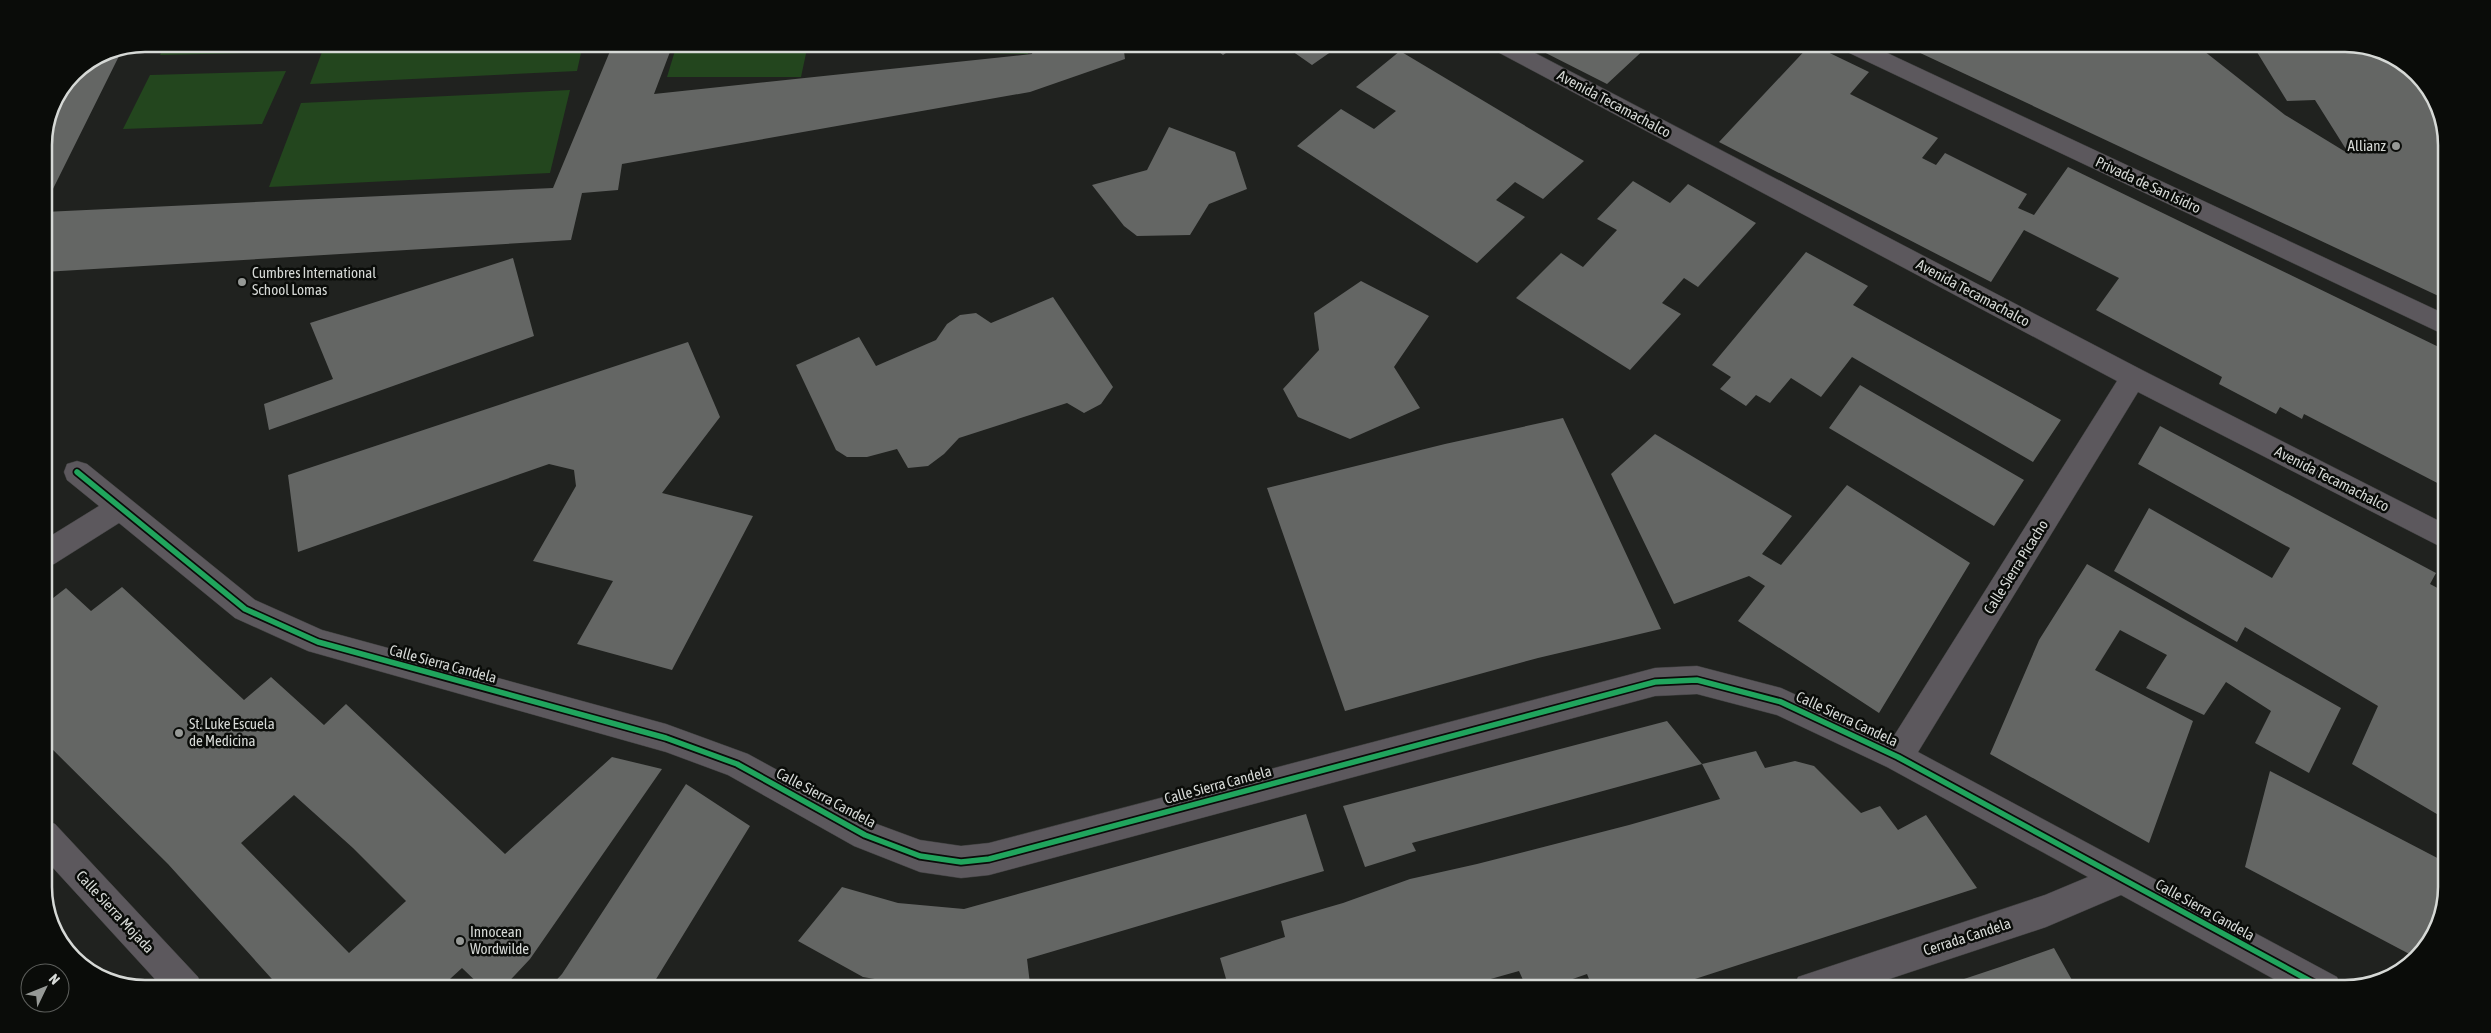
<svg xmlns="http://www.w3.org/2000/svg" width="2491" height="1033" font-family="'Asap Condensed',sans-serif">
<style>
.green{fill:#23461e}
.building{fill:#646664;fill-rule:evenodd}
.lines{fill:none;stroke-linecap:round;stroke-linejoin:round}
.minor-casing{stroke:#3d3e3d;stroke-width:1}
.minor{fill:#5c585d;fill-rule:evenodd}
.cycleway-casing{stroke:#0a0c09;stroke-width:9}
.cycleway{stroke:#20a55d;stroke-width:5.5}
.poi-dot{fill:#969996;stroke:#0a0c09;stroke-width:2}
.labels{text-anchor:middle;stroke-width:5;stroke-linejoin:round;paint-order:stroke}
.street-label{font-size:15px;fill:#d6d9d6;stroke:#0a0c09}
.poi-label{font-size:15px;fill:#d6d9d6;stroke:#0a0c09;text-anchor:start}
.rim{fill:none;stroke:#d6d9d6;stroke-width:2.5}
</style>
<rect width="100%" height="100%" fill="#20221f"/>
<path class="green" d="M166 44H297L294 52 160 55Z
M325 44H583L577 71 310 84Z
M677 44H808L801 77H667Z
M931 44H1029L1028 54 929 52Z
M286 71 262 124 123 129 150 75Z
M570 90 550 173 269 187 301 103Z"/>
<path class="building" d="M613 44H673L654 94 1032 54 1034 44H1123L1125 59 1030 92 622 164 618 190 582 193 571 240 44 272V212L553 188Z
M1208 44H1239L1223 55Z
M1282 44H1342L1312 65Z
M1528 44H1650L1607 84Z
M1811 44 1869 72 1850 94 1938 138 1922 158 1936 165 1945 153 2027 194 2018 208 2034 215 2068 167 2447 351V488L2304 414 2302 419 2280 407 2276 414 2219 384 2222 377 2096 310 2119 278 2024 230 1991 282 1719 142Z
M1901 44H2190L2204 51 2285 115 2349 154 2315 100 2287 101 2252 44H2346L2384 51 2426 84 2447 139V300Z
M123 48 44 207V139L52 106 74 73 107 51Z
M1400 51 1584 161 1543 199 1515 182 1496 200 1525 217 1477 263 1297 146 1341 109 1374 129 1396 111 1356 87Z
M1169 127 1235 152 1247 189 1209 204 1190 235 1137 236 1124 226 1092 185 1147 170Z
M1633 181 1670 203 1688 184 1756 223 1698 287 1684 278 1662 303 1681 314 1630 370 1516 298 1561 253 1583 267 1617 230 1597 219Z
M1806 252 1868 286 1853 305 2061 420 2033 462 1852 357 1821 397 1791 378 1770 403 1756 395 1746 406 1720 389 1731 377 1712 365Z
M513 258 534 336 269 430 264 404 333 379 310 323Z
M1361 281 1429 316 1394 367 1420 408 1350 439 1298 417 1283 389 1319 350 1314 313Z
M1053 297 1113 387 1101 404 1084 413 1067 403 959 438 944 454 928 466 908 468 897 449 867 457H847L836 450 796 365 859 337 876 366 936 340 947 324 960 315 976 313 991 323Z
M688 342 720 417 662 493 753 516 672 670 577 644 613 581 533 561 576 486 574 470 549 464 298 552 288 475Z
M1860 385 2024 480 1994 526 1829 428Z
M1563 418 1661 629 1538 658 1345 711 1267 488 1445 444Z
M2160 426 2436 573 2430 584 2447 593V820L2352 764 2378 706 2245 627 2237 642 2114 571 2149 508 2272 578 2290 548 2138 464Z
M1655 434 1792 516 1762 554 1781 565 1847 485 1970 563 1879 713 1738 621 1765 586 1749 576 1674 604 1611 474Z
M2087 564 2341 708 2309 773 2255 743 2271 711 2226 682 2204 715 2146 688 2167 655 2120 630 2095 670 2193 721 2149 843 1990 754 2039 640Z
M122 587 244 700 271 677 324 725 346 704 505 854 612 757 662 769 530 959 502 989H484L462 968 439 989H281L168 864 44 741V605L66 588 91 611ZM294 795 353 848 406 901 349 953 241 843Z
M1667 721 1702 764 1412 843 1416 851 1365 867 1343 806Z
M1756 751 1765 768 1795 761 1814 766 1861 813 1880 806 1898 830 1926 815 1977 888 1664 989H1593L1587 974 1544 989H1527L1519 971 1455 989H1229L1220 958 1285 937 1281 921 1343 903 1410 879 1477 864 1629 825 1720 799 1702 764Z
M2270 771 2447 863V888L2440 926 2415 957 2245 867Z
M686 784 750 826 650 989H548L562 974Z
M1306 814 1324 871 1027 959 1030 984 1018 987 1022 989H933L863 977 798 941 842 887 898 903 964 909Z
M2054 948 2077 989H1934L2000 967Z"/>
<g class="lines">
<defs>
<path id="minor" d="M1489 44H1518L2142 370 2447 525V550L2138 392 1918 752 2337 977 2341 989H2292L2121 895 2046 927 1859 989H1794L1798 977 1810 973 2045 895 2088 877 1887 767 1777 715 1697 694 1655 696 989 875 961 878 920 872 854 846 728 775 666 752 308 651 235 618 119 523 54 564 44 567V540L99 506 67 480 64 472 67 464 77 461 87 464 255 600 322 630 666 724 748 754 874 823 920 840 961 846 989 843 1655 668 1697 666 1781 688 1892 739 2117 381 1492 49Z
M1838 44H1868L2447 315V336L1841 49Z
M44 820 55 824 198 977 202 989H164L44 858Z"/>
</defs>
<use href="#minor" class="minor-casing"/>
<use href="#minor" class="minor"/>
<defs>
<path id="cycleway" d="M77 472 245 609 318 642 666 738 737 764 865 835 920 856 961 862 989 859 1655 682 1697 680 1781 702 1898 757 2325 989"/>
</defs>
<use href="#cycleway" class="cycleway-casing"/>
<use href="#cycleway" class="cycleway"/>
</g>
<g class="poi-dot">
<circle cx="2396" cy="146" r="5"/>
<circle cx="242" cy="282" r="5"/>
<circle cx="179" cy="733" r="5"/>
<circle cx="460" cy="941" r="5"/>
</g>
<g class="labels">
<g class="street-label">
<text transform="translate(1614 104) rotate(28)" y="5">Avenida Tecamachalco</text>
<text transform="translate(2148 185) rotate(25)" y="5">Privada de San Isidro</text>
<text transform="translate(1973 293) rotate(28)" y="5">Avenida Tecamachalco</text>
<text transform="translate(2332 479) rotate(27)" y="5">Avenida Tecamachalco</text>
<text transform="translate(2016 567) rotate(-58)" y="5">Calle Sierra Picacho</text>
<text transform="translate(443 664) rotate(15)" y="5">Calle Sierra Candela</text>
<text transform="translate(1847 719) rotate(25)" y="5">Calle Sierra Candela</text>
<text transform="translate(1218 785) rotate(-15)" y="5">Calle Sierra Candela</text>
<text transform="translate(826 798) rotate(28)" y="5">Calle Sierra Candela</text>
<text transform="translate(2205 910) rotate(29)" y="5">Calle Sierra Candela</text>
<text transform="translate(115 912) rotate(47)" y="5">Calle Sierra Mojada</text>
<text transform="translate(1967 937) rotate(-18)" y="5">Cerrada Candela</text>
</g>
<g class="poi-label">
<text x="2386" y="151" text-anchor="end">Allianz</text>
<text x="252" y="278">Cumbres International<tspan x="252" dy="17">School Lomas</tspan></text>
<text x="189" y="729">St. Luke Escuela<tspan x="189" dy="17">de Medicina</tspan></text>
<text x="470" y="937">Innocean<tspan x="470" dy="17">Wordwilde</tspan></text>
</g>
</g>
<path d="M0 0H2491V1033H0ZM145 52H2345A93 93 0 0 1 2438 145V887A93 93 0 0 1 2345 980H145A93 93 0 0 1 52 887V145A93 93 0 0 1 145 52Z" fill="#0a0c09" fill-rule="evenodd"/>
<path class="rim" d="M145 52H2345A93 93 0 0 1 2438 145V887A93 93 0 0 1 2345 980H145A93 93 0 0 1 52 887V145A93 93 0 0 1 145 52Z"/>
<g transform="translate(45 988) rotate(47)"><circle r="24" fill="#0a0c09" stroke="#5c5e5b"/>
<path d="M0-4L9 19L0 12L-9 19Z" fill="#969996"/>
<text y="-8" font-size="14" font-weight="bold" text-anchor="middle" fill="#d6d9d6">N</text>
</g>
</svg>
